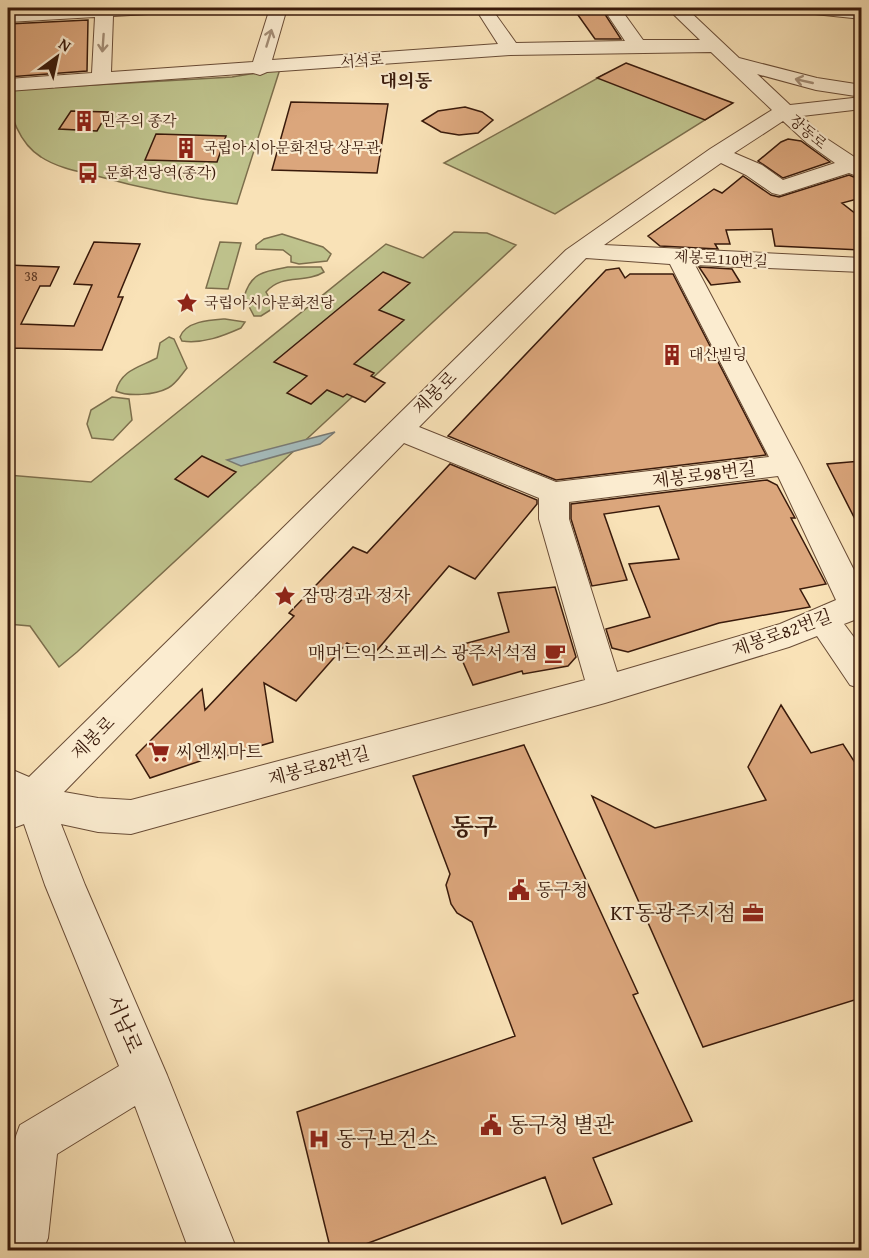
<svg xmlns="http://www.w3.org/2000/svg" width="869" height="1258" font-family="'Gentium Book Plus','Noto Serif KR',serif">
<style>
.green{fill:#bfc38d;stroke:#7c6e4c;stroke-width:1.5}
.water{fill:#a4baba;stroke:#797a74;stroke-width:1.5}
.building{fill:#dba67c;stroke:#391a0b;stroke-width:1.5}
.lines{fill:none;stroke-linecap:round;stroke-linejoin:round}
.minor-casing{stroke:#694c36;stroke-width:2}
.minor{fill:#fbecd0;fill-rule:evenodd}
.oneway{stroke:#a48e77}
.labels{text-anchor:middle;stroke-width:4.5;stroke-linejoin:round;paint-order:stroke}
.far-number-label{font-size:14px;fill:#623d27}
.far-street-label{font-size:15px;fill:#391a0b;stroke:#fbecd0}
.far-poi-label{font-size:15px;fill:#391a0b;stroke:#fbecd0;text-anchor:start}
.far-quarter-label{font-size:18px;font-weight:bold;fill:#391a0b;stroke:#fbecd0}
.street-label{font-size:18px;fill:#391a0b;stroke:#fbecd0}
.poi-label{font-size:18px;fill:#391a0b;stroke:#fbecd0;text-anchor:start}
.near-poi-label{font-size:21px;fill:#391a0b;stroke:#fbecd0;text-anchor:start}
.near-street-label{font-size:21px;fill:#391a0b;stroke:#fbecd0}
.district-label{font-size:24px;font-weight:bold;fill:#391a0b;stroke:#fbecd0}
</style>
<rect width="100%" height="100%" fill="#f9e2b7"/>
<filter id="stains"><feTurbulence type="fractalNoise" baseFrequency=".00333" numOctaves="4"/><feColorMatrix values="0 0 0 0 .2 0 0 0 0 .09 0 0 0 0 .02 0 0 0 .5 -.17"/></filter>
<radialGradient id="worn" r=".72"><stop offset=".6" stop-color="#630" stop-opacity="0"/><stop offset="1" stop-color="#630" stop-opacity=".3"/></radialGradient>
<path class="green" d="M280 69 237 204C188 198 140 188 93 175 76 171 56 167 41 157 20 144 8 114 8 90L232 77Z
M605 74 713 115 555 214 444 163Z
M454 232 487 233 516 245C369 380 224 517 77 652L59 667 30 626 8 624V475L91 482 386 244 423 258Z
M282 234 323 247 331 254 327 261 299 264 291 262V256L283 250 256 249V245L264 239Z
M220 242 241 243 228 289 206 288Z
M288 267H321L324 272C305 284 282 273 266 292L271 301 272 309 261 316H254L244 297C251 272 265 271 288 267Z
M225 319 245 322 241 328C223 336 203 344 182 341L180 337C186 321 210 320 225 319Z
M169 337 174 339 187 368C181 375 176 384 168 388 155 395 128 397 116 391 121 370 140 367 157 358L160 343Z
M112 397 129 399 132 420 113 440 92 438 87 424 91 410Z"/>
<path class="water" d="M335 432 320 444 241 466 227 460Z"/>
<path class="building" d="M573 8H601L621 39H595Z
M88 20 87 71 8 77V24Z
M626 63 733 103 705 120 597 78Z
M291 102 388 104 377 173 272 170Z
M465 107 482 112 493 120 478 133 459 135 441 132 422 121 438 111Z
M71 111 108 112 97 131 59 129Z
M156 134 226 136 217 162 145 160Z
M788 139 801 141 830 162 783 178 758 161 781 142Z
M849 175 861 180V198L842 203 861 218V250L775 246 772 229 726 230 730 244H715L718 249 660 246 648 236 714 189 722 193 743 176 771 195 779 197Z
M94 242 140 244 118 297H123L102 350 9 348 8 352V265L59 267 50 286H40L21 324 74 326 92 285 74 284Z
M699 267 732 269 740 282 711 285Z
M619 268 625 278 630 274H673L766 455 556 480 448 436 606 270Z
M383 272 410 283 379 310 404 320 354 364 374 373 371 376 385 383 365 402 347 394 343 397 327 390 311 404 287 393 307 376 274 362Z
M202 456 236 472 208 497 175 479Z
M861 461V531L827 464Z
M450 464 537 500V504L475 579 449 566 372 656 347 643 296 701 264 683 273 742 219 758 218 755 150 778 136 755 202 689 205 710 294 616 289 613 353 547 367 553Z
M767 480 777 485 795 518H791L826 584 800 589 810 607 719 623 628 652 612 648 606 629 650 617 629 564 679 559 659 506 604 514 627 580 592 586 571 519V504Z
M555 587 576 657 568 666 523 674 522 671 473 685 456 646 509 632 498 593Z
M781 705 811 753 843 744 861 772V998L703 1047 592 796 655 828 766 800 748 767Z
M524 745 638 993 633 995 692 1121 593 1158 612 1204 562 1224 545 1177 347 1251H331L297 1112 515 1036 472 922 457 913 451 904 446 885 450 874 413 776Z"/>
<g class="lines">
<defs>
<path id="minor" d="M81 8H175L172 12 166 13 113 16 111 72 253 62 270 8H287L272 60 498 44 475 8H491L516 43 625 41 603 8H620L643 40H700L667 8H686L739 58 817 78 862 85V97L816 90 757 74 790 105 862 97V109L802 116 821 135 862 162V178L849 173 780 195 772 193 746 175 721 163 604 245 862 258V272L695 265 801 465 862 586V617L844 624 862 648V689L850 685 817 636 789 647 605 703 131 834 98 832 61 824 85 885 167 1075 237 1250H189L135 1106 57 1154 48 1238 43 1250H8C8 1209 4 1164 20 1125L119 1066 45 885 24 824 8 830V768L29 777 566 250 710 149 772 110 711 52 510 55 267 72 260 75 253 73 8 91V79L92 73 95 17 8 22V12ZM783 121 807 143 835 163 783 180 762 165 734 153ZM586 258 670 264 769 457 556 482 419 427ZM404 443 539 498V519L585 680 131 800 98 798 64 792ZM778 476 836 600 780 624 617 672 569 519V502Z
M796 8 862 9V19L805 13 799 12Z"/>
</defs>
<use href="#minor" class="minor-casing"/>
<use href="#minor" class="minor"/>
</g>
<defs><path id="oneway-shaft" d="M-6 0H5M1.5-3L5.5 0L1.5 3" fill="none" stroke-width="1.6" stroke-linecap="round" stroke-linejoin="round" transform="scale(1.5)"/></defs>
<g class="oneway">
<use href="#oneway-shaft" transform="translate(269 38) rotate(-73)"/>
<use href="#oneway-shaft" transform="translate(103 43) rotate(94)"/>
<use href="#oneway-shaft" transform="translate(804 81) rotate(-167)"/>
</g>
<defs>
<symbol id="building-bare" viewBox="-9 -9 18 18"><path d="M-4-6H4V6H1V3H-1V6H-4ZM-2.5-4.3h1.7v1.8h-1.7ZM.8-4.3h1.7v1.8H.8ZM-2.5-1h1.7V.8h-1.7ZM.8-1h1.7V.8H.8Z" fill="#8f2418" stroke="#fbecd0" stroke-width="2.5" paint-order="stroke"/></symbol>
<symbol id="bus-bare" viewBox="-9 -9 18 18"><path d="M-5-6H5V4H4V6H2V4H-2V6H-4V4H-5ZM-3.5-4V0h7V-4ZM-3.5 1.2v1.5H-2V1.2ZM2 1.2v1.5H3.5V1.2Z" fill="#8f2418" stroke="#fbecd0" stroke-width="2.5" paint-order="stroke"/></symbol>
<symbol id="sight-bare" viewBox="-9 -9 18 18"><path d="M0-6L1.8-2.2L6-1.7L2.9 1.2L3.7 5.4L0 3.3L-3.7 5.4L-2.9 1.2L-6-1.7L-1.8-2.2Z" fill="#8f2418" stroke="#fbecd0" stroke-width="2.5" paint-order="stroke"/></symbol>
<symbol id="cafe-bare" viewBox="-9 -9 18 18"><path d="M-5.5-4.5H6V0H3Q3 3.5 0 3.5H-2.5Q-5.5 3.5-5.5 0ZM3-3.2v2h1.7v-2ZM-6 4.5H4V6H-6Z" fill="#8f2418" stroke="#fbecd0" stroke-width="2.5" paint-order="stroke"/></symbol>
<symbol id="supermarket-bare" viewBox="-9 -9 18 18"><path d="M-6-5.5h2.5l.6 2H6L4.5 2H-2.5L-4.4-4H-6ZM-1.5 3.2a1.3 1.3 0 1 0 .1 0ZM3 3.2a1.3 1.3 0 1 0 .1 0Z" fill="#8f2418" stroke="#fbecd0" stroke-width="2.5" paint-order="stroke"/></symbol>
<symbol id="civic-bare" viewBox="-9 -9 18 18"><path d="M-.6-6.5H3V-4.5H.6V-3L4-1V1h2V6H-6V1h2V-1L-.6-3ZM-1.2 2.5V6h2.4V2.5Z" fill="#8f2418" stroke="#fbecd0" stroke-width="2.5" paint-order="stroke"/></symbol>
<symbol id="office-bare" viewBox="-9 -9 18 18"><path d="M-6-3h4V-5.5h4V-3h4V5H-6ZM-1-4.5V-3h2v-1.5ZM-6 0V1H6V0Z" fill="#8f2418" stroke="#fbecd0" stroke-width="2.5" paint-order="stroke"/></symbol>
<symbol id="hospital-bare" viewBox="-9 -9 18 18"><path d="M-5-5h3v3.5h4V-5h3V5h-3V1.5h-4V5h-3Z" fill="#8f2418" stroke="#fbecd0" stroke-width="2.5" paint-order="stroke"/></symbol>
</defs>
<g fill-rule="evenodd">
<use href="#building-bare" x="69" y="106" width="30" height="30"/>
<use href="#building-bare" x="171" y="133" width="30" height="30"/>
<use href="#bus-bare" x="73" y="158" width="30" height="30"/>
<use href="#sight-bare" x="172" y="288" width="30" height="30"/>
<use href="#building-bare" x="657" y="340" width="30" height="30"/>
<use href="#sight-bare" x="270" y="581" width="30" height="30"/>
<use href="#cafe-bare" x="540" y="638" width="30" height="30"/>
<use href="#supermarket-bare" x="144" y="737" width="30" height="30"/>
<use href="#civic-bare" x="504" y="875" width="30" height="30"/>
<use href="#office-bare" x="738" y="898" width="30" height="30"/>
<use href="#civic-bare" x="476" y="1110" width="30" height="30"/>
<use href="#hospital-bare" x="304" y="1124" width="30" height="30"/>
</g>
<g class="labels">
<g class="far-number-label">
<text x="31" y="281">38</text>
</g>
<g class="far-street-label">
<text transform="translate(362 61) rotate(-4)" y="5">서석로</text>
<text transform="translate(808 132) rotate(40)" y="5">장동로</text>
<text transform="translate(721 259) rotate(3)" y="5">제봉로110번길</text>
</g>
<g class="far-poi-label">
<text x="101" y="126">민주의 종각</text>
<text x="203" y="153">국립아시아문화전당 상무관</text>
<text x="105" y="178">문화전당역(종각)</text>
<text x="204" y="308">국립아시아문화전당</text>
<text x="689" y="360">대산빌딩</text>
</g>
<g class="far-quarter-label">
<text x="406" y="87">대의동</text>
</g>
<g class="street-label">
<text transform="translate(435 393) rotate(-45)" y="6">제봉로</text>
<text transform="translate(704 475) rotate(-7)" y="6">제봉로98번길</text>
<text transform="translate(782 633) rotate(-20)" y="6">제봉로82번길</text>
<text transform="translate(93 738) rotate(-45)" y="6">제봉로</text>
<text transform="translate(319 766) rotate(-15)" y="6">제봉로82번길</text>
</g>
<g class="poi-label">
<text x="302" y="602">잠망경과 정자</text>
<text x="538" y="659" text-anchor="end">매머드익스프레스 광주서석점</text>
<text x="176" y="758">씨엔씨마트</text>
<text x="536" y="896">동구청</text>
</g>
<g class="near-poi-label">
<text x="736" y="920" text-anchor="end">KT동광주지점</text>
<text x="508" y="1132">동구청 별관</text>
<text x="336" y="1146">동구보건소</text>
</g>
<g class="near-street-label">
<text transform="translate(124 1024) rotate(67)" y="7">서남로</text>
</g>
<g class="district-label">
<text x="474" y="835">동구</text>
</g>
</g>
<rect width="869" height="1258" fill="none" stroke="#f9e2b7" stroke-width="30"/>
<rect x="9" y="9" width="851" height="1240" fill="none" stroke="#391a0b" stroke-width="3"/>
<rect x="15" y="15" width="839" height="1228" fill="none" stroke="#391a0b" stroke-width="1.5"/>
<g transform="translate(57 57) rotate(33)" stroke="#fbecd0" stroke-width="4.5" paint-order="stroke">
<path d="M0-4.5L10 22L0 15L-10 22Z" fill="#391a0b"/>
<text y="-9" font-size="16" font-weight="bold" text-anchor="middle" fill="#391a0b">N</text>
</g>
<rect width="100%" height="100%" filter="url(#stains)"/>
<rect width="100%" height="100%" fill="url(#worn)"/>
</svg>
